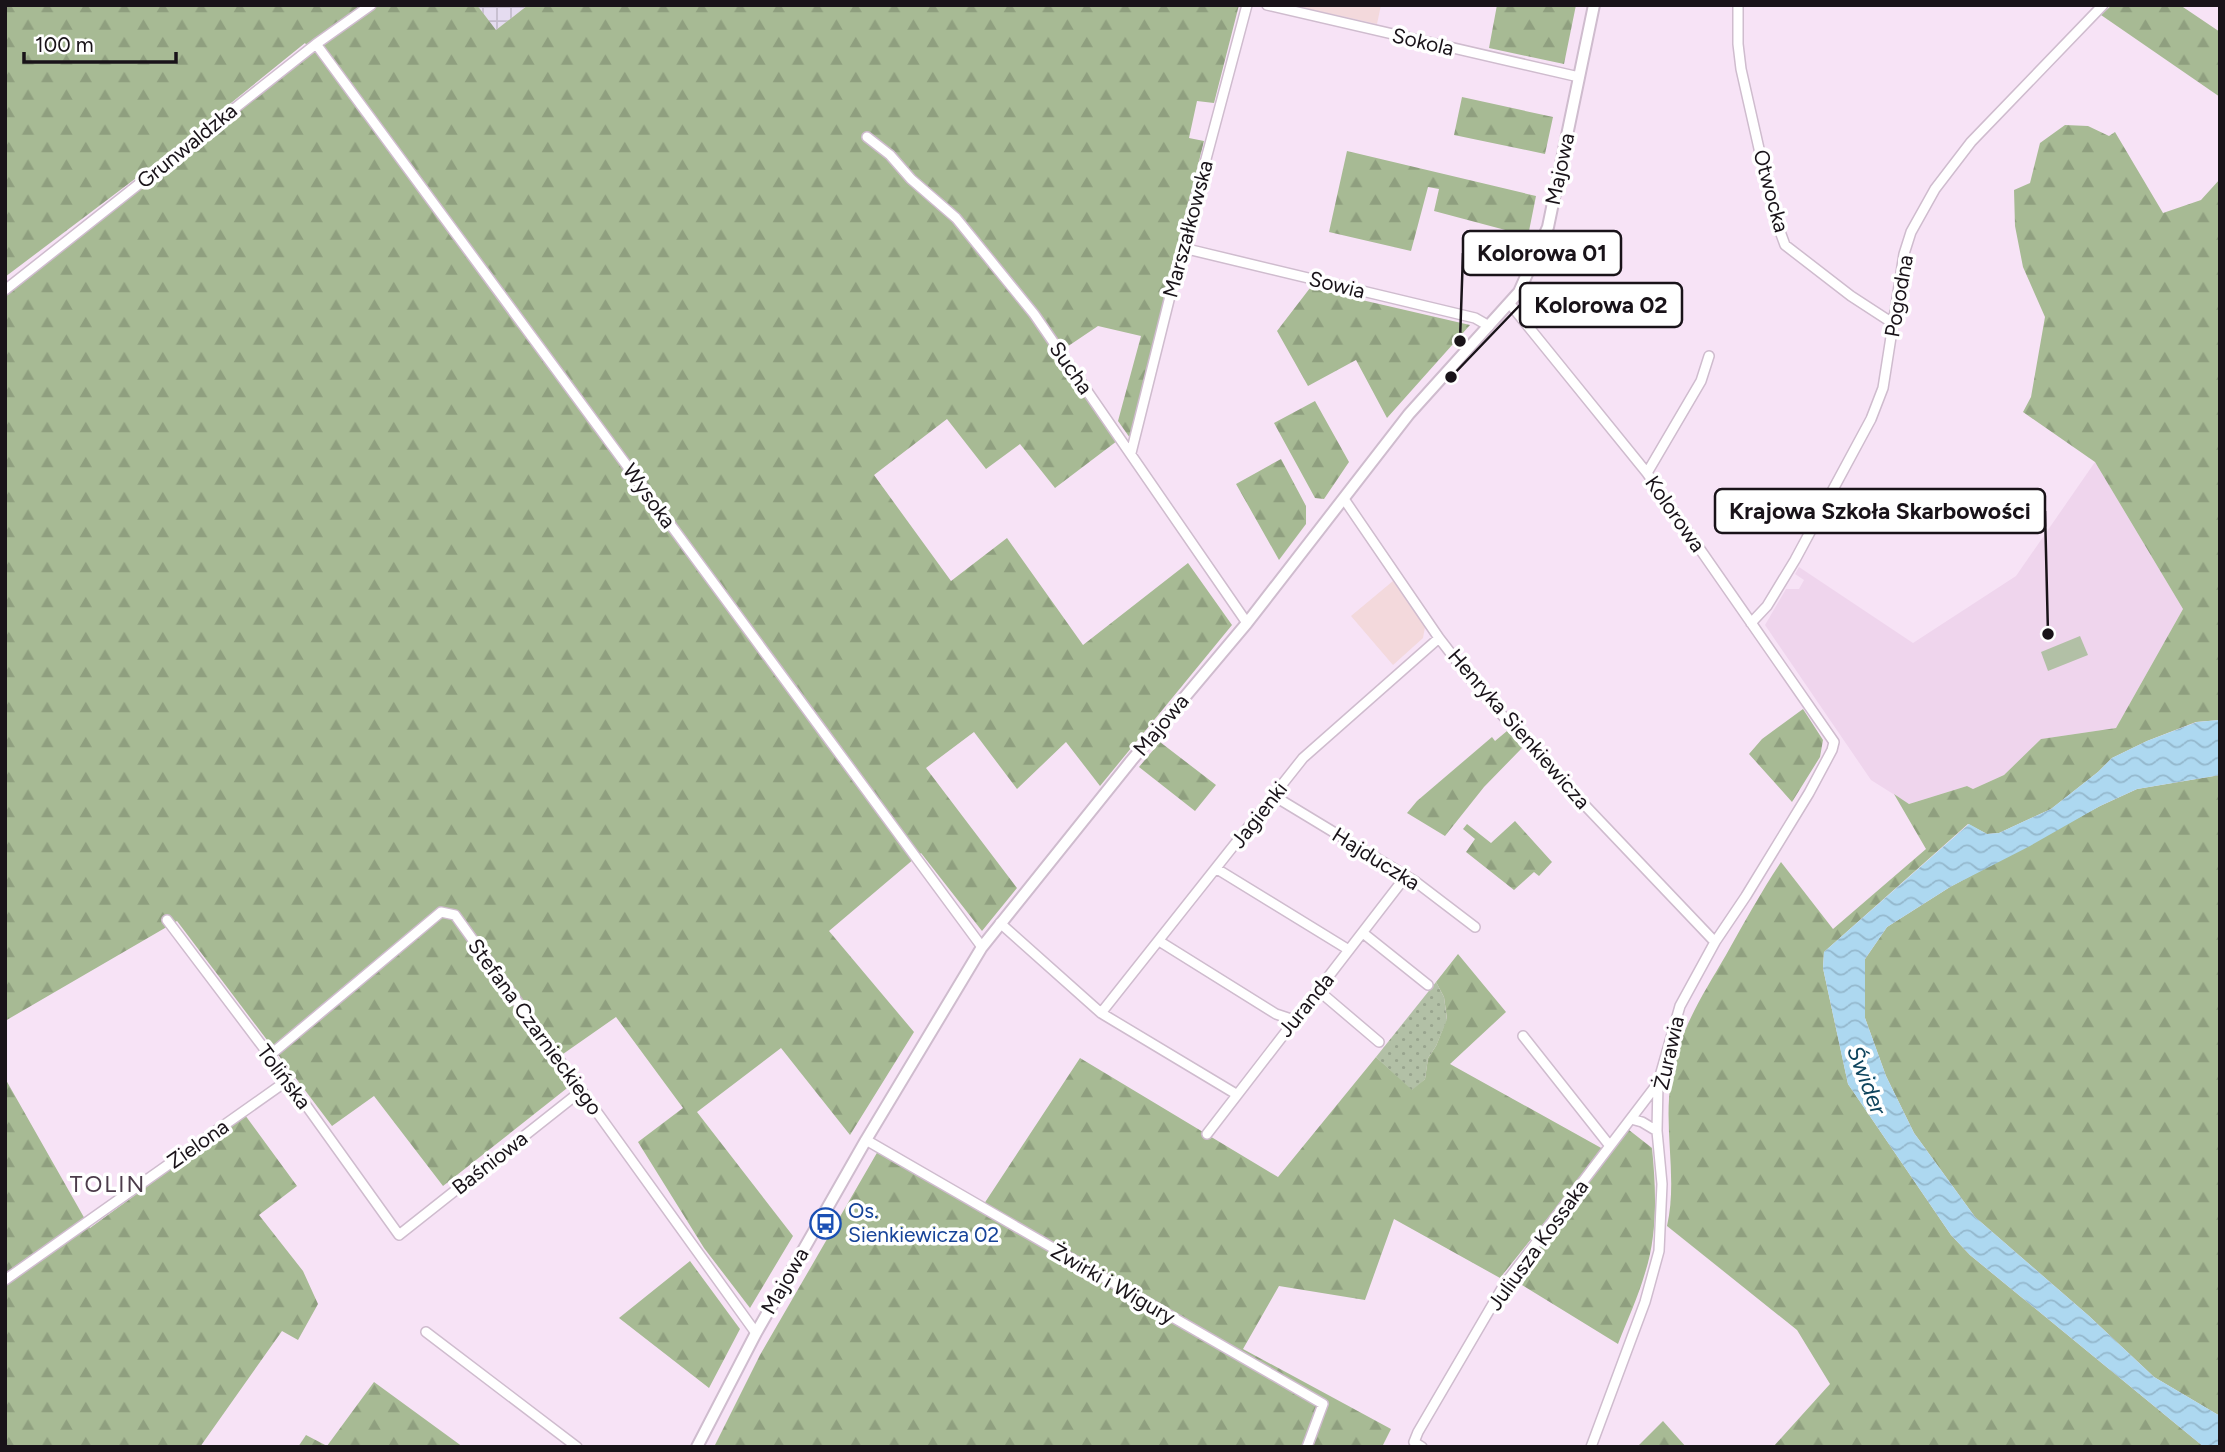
<svg xmlns="http://www.w3.org/2000/svg" width="2225" height="1452" font-family="Figtree,sans-serif">
<style>
.commercial{fill:#f3d9dc}
.industrial{fill:url(#industrial-grid)}
.built{fill:#efd5ed}
.grass{fill:url(#grass-dots)}
.forest{fill:url(#forest-firs)}
.green{fill:#b2c0a6}
.water{fill:url(#water-waves)}
.lines{fill:none;stroke-linecap:round;stroke-linejoin:round}
.minor-casing{stroke:#cfbcce;stroke-width:12}
.tertiary-casing{stroke:#cfbcce;stroke-width:14}
.minor{stroke:#fff;stroke-width:9}
.tertiary{stroke:#fff;stroke-width:10}
.labels{text-anchor:middle;stroke-width:7;stroke-linejoin:round;paint-order:stroke}
.street-label{font-size:21px;fill:#191319;stroke:#fff}
.transit-label{font-size:21px;fill:#164399;stroke:#fff;text-anchor:start}
.water-label{font-size:23px;font-style:italic;fill:#0f455e;stroke:#fff}
.neighbourhood-label{font-size:23px;letter-spacing:2px;fill:#4c3c4b;stroke:#fff}
.leader{fill:none;stroke:#191319;stroke-width:2.5}
.callout-dot{fill:#191319;stroke:#fff;stroke-width:2.5}
.callout{fill:#fff;stroke:#191319;stroke-width:2.5}
.callout-label{font-size:23px;text-anchor:middle;font-weight:bold;fill:#191319}
</style>
<defs>
<pattern id="industrial-grid" width="8" height="8" patternUnits="userSpaceOnUse" patternTransform="scale(1.75)"><rect width="8" height="8" fill="#e5dcf0"/><path d="M0 4h8M4 0v8" fill="none" stroke="#c4bccd"/></pattern>
<pattern id="grass-dots" width="8" height="8" patternUnits="userSpaceOnUse" patternTransform="scale(1.75)"><rect width="8" height="8" fill="#b2c0a6"/><path d="M2 2h.1M6 6h.1" fill="none" stroke="#98a48e" stroke-width="1.8" stroke-linecap="round"/></pattern>
<pattern id="forest-firs" width="22" height="20" patternUnits="userSpaceOnUse" patternTransform="scale(1.75)"><rect width="22" height="20" fill="#a7ba94"/><path d="M5 1l3.5 6h-7zM16 11l3.5 6h-7z" fill="#8f9f7f"/></pattern>
<pattern id="water-waves" width="16" height="10" patternUnits="userSpaceOnUse" patternTransform="scale(1.75)"><rect width="16" height="10" fill="#add8f0"/><path d="M0 5q4-4 8 0t8 0" fill="none" stroke="#94b8cd"/></pattern>
</defs>
<rect width="100%" height="100%" fill="#f7e3f6"/>
<path class="commercial" d="M1291 5H1381L1377 24Z
M1393 581 1425 627 1423 638 1393 665 1351 616Z"/>
<path class="industrial" d="M477 5H528L496 30Z"/>
<path class="built" d="M2095 462 2183 609 2116 728 2041 739 2004 775 1973 789 1967 786 1909 804 1871 780 1765 625 1786 589H1799L1804 580 1795 574 1799 567 1913 643 2016 576Z"/>
<path class="grass" d="M1436 982 1444 997 1447 1020 1436 1046 1428 1058 1425 1079 1412 1091 1376 1057Z"/>
<path class="forest" d="M5 5H477L496 30 528 5H1239L1214 103 1197 101 1189 138 1204 141 1130 438 1118 421 1141 336 1098 326 1055 355 1117 441 1055 488 1020 444 986 469 947 419 874 475 951 581 1007 538 1083 645 1188 563 1232 625 1100 786 1066 742 1017 789 974 732 926 768 1017 888 982 931 921 853 829 931 914 1032 850 1135 781 1048 697 1112 793 1236 750 1308 704 1248 638 1142 683 1108 616 1017 553 1061 571 1085 443 1186 374 1096 332 1126 177 921 5 1021V295L311 52 305 43 168 154 5 277Z
M1497 5H1576L1564 64 1489 48Z
M2112 5H2180L2220 32V97L2101 15Z
M1462 97 1553 117 1545 154 1454 135Z
M2065 125 2088 126 2109 136 2115 132 2163 213 2201 200 2220 179V720L2196 722 2147 741 2112 758 2098 772 2051 809 1999 833 1987 834 1968 824 1824 952 1823 968 1848 1084 1951 1235 1970 1255 2204 1447H1773L1830 1384 1797 1330 1667 1226C1678 1178 1663 1129 1671 1081 1679 1030 1701 998 1726 955 1744 923 1761 892 1781 862L1833 929 1926 849 1894 794 1909 804 1967 786 1973 789 2004 775 2041 739 2116 728 2183 609 2095 462 2023 412 2031 397 2045 317 2023 267 2015 226 2014 190 2030 183 2040 143Z
M1347 151 1536 196 1528 236 1434 211 1439 189 1428 187 1411 251 1329 232Z
M1310 288 1470 325 1387 418 1356 360 1308 386 1277 331Z
M1315 401 1349 462 1324 499 1315 498 1274 423Z
M1281 459 1306 506V524L1279 560 1236 484Z
M1803 709 1823 740 1820 757 1792 802 1749 754 1762 739Z
M1507 731 1522 748 1484 787 1445 836 1407 813 1417 801 1492 737 1495 741Z
M1160 742 1216 785 1195 811 1139 767Z
M2220 775V1416L2154 1377 2089 1316 1975 1217 1914 1133 1886 1076 1865 1018V959L1887 927 1950 887 2100 806 2137 789Z
M1515 821 1552 862 1539 876 1534 872 1514 890 1466 852 1475 839 1463 829 1467 824 1491 843Z
M1458 954 1506 1012 1450 1064 1603 1149 1500 1278 1394 1219 1365 1300 1279 1286 1243 1349 1391 1429 1382 1447H714L760 1355 878 1151 980 1210 1080 1058 1278 1177 1376 1057 1412 1090 1425 1079 1428 1058 1436 1046 1447 1019 1444 997 1436 982Z
M6 1080 90 1228 245 1115 297 1186 259 1215 303 1271 318 1304 298 1340 282 1331 200 1447H5Z
M1629 1130 1652 1148C1656 1189 1658 1233 1645 1273 1638 1297 1627 1321 1618 1344L1514 1280Z
M690 1261 740 1329 709 1388 619 1318Z
M374 1382 463 1447H298L306 1435 327 1446Z
M1663 1421 1686 1447H1637Z"/>
<path class="green" d="M2080 636 2088 655 2048 671 2041 652Z"/>
<path class="water" d="M2220 720V775L2137 789 2100 806 2030 846 1950 887 1887 927 1865 959V1018L1886 1076 1914 1133 1975 1217 2089 1316 2154 1377 2220 1416V1447H2204L1970 1255 1951 1235 1848 1084 1823 968 1824 952 1969 824 1987 834 1999 833 2051 809 2098 772 2112 758 2147 741 2197 722Z"/>
<g class="lines">
<defs>
<path id="minor" d="M1267 5 1579 77
M1738 5V44L1741 69 1774 215 1785 245 1851 296 1894 324
M316 44 982 947
M867 137 890 155 911 179 956 218 1034 314 1247 623
M1183 248 1475 318 1489 326
M5 290 316 44 371 5
M1510 304 1647 473 1834 742 1832 750 1809 793 1746 896 1715 942 1680 1006 1658 1083 1657 1131 1662 1184 1659 1251 1645 1302 1591 1447
M1131 453 1177 268 1247 5
M1647 473 1701 381 1709 356
M1344 499 1439 638 1476 686 1558 777 1715 942
M1751 623 1767 606 1795 560 1871 419 1883 388 1904 254 1911 232 1935 189 1971 142 2103 5
M1274 796 1416 882 1475 927
M1217 869 1349 950
M167 920 288 1080 399 1235 581 1091
M1000 923 1101 1013 1236 1094
M1363 933 1428 985
M1159 941 1276 1014 1294 1020
M1319 991 1379 1042
M1101 1013 1303 758 1439 638
M1523 1036 1610 1146
M269 1056 441 912 455 915 756 1333
M1631 1119 1642 1122 1657 1131
M1207 1134 1406 876
M866 1140 1323 1404 1307 1447
M5 1280 288 1080
M426 1332 577 1447
M1422 1447 1414 1442 1418 1432 1504 1285 1658 1083"/>
<path id="tertiary" d="M697 1447 756 1333 866 1140 982 947 1131 761 1247 623 1409 414 1519 292 1548 227 1594 5"/>
</defs>
<use href="#minor" class="minor-casing"/>
<use href="#tertiary" class="tertiary-casing"/>
<use href="#minor" class="minor"/>
<use href="#tertiary" class="tertiary"/>
</g>
<defs>
<symbol id="bus-ring" viewBox="-11 -11 22 22"><circle r="9.5" fill="#fff" stroke="#1a4fb4" stroke-width="1.5"/><path d="M-5-6H5V4H4V6H2V4H-2V6H-4V4H-5ZM-3.5-4V0h7V-4ZM-3.5 1.2v1.5H-2V1.2ZM2 1.2v1.5H3.5V1.2Z" fill="#1a4fb4"/></symbol>
</defs>
<g fill-rule="evenodd">
<use href="#bus-ring" x="808" y="1206" width="35" height="35"/>
</g>
<g class="labels">
<g class="street-label">
<text transform="translate(1423 42) rotate(13)" y="7">Sokola</text>
<text transform="translate(187 146) rotate(-39)" y="7">Grunwaldzka</text>
<text transform="translate(1560 169) rotate(-78)" y="7">Majowa</text>
<text transform="translate(1771 191) rotate(75)" y="7">Otwocka</text>
<text transform="translate(1188 229) rotate(-75)" y="7">Marszałkowska</text>
<text transform="translate(1337 285) rotate(14)" y="7">Sowia</text>
<text transform="translate(1899 296) rotate(-80)" y="7">Pogodna</text>
<text transform="translate(1071 368) rotate(55)" y="7">Sucha</text>
<text transform="translate(649 496) rotate(54)" y="7">Wysoka</text>
<text transform="translate(1675 514) rotate(55)" y="7">Kolorowa</text>
<text transform="translate(1161 725) rotate(-50)" y="7">Majowa</text>
<text transform="translate(1519 729) rotate(49)" y="7">Henryka Sienkiewicza</text>
<text transform="translate(1259 815) rotate(-52)" y="7">Jagienki</text>
<text transform="translate(1376 859) rotate(32)" y="7">Hajduczka</text>
<text transform="translate(1306 1005) rotate(-51)" y="7">Juranda</text>
<text transform="translate(535 1027) rotate(54)" y="7">Stefana Czarnieckiego</text>
<text transform="translate(1669 1053) rotate(-77)" y="7">Żurawia</text>
<text transform="translate(284 1077) rotate(53)" y="7">Tolińska</text>
<text transform="translate(198 1144) rotate(-35)" y="7">Zielona</text>
<text transform="translate(490 1163) rotate(-38)" y="7">Baśniowa</text>
<text transform="translate(1538 1245) rotate(-54)" y="7">Juliusza Kossaka</text>
<text transform="translate(785 1281) rotate(-60)" y="7">Majowa</text>
<text transform="translate(1113 1284) rotate(30)" y="7">Żwirki i Wigury</text>
</g>
<g class="transit-label">
<text x="848" y="1218">Os.<tspan x="848" dy="24">Sienkiewicza 02</tspan></text>
</g>
<g class="water-label">
<text transform="translate(1867 1080) rotate(69)" y="8">Świder</text>
</g>
<g class="neighbourhood-label">
<text x="108" y="1192">TOLIN</text>
</g>
</g>
<path class="leader" d="M1460 341L1463 253M1451 377L1520 305M2048 634L2045 511"/>
<g class="callout-dot">
<circle cx="1460" cy="341" r="7"/>
<circle cx="1451" cy="377" r="7"/>
<circle cx="2048" cy="634" r="7"/>
</g>
<g class="callout">
<rect x="1463" y="231" width="158" height="44" rx="7"/>
<rect x="1520" y="283" width="162" height="44" rx="7"/>
<rect x="1715" y="489" width="330" height="44" rx="7"/>
</g>
<g class="callout-label">
<text x="1542" y="261">Kolorowa 01</text>
<text x="1601" y="313">Kolorowa 02</text>
<text x="1880" y="519">Krajowa Szkoła Skarbowości</text>
</g>
<rect width="2225" height="1452" fill="none" stroke="#191319" stroke-width="14"/>
<path d="M24 52v10h152v-10" fill="none" stroke="#191319" stroke-width="3.5"/>
<text x="35" y="52" font-size="21" fill="#191319" stroke="#ffffff" stroke-width="5" paint-order="stroke">100 m</text>
</svg>
